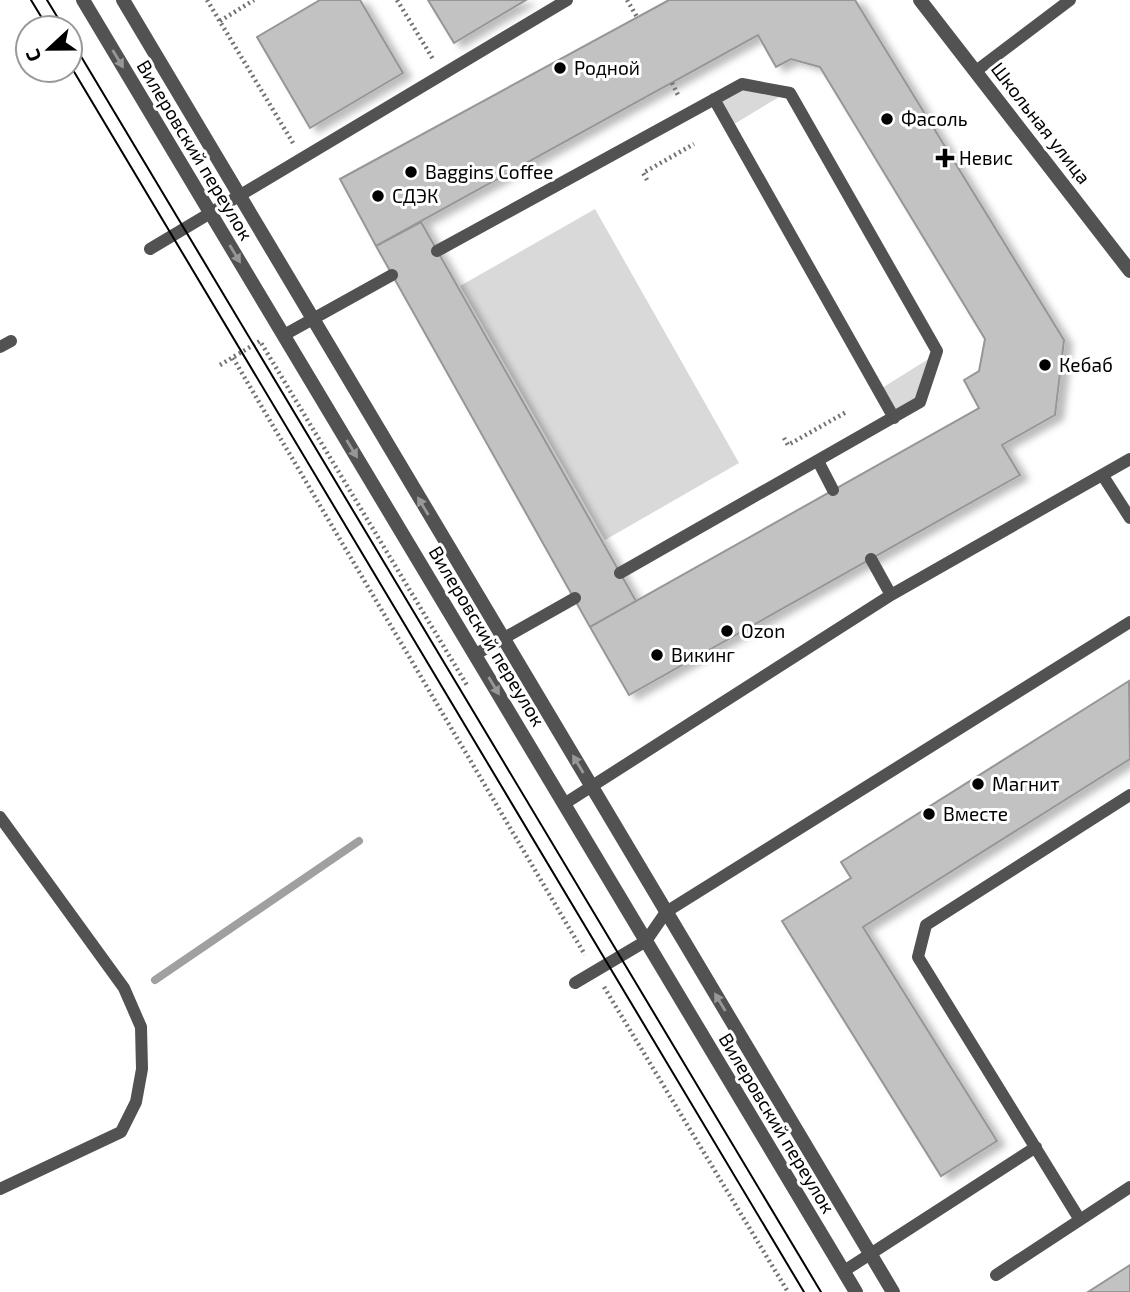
<svg xmlns="http://www.w3.org/2000/svg" width="1130" height="1292" font-family="'Exo 2',sans-serif">
<style>
.green{fill:#d9d9d9}
.lines{fill:none;stroke-linecap:round;stroke-linejoin:round}
.stream{stroke:#a0a0a0;stroke-width:8}
.building{fill:#c2c2c2;stroke:#969696;stroke-width:2;filter:url(#shadow)}
.path{stroke:#747474;stroke-width:4.5;stroke-dasharray:2 3.5;stroke-linecap:butt}
.lane{stroke:#525252;stroke-width:12}
.street{stroke:#525252;stroke-width:14}
.tram{stroke:#000;stroke-width:2}
.oneway{fill:#979797}
.poi-dot{fill:#000;stroke:#fff;stroke-width:2.5}
.labels{text-anchor:middle;stroke-width:6;stroke-linejoin:round;paint-order:stroke}
.poi-label{font-size:19px;fill:#000;stroke:#fff;text-anchor:start}
.street-label{font-size:19px;fill:#000;stroke:#fff}
</style>
<defs>
<filter id="shadow"><feDropShadow dx="8" dy="4.5" stdDeviation="3.5" flood-color="#0004"/></filter>
</defs>
<rect width="100%" height="100%" fill="#fff"/>
<path class="green" d="M742 86 784 94 731 126 717 99Z
M595 209 739 463 605 540 460 286Z
M930 358 916 401 896 413 882 388Z"/>
<g class="lines">
<path class="stream" d="M155 980 359 841"/>
</g>
<path class="building" d="M320 0H360L403 73 310 128 257 37Z
M428 0H526L454 43Z
M669 0H855L1064 340 1055 415 1002 445 1020 475 629 695 590 627 979 408 964 380 979 371 985 339 820 67 791 59 776 67 758 35 376 246 340 179Z
M421 222 636 601 590 627 376 246Z
M1129 681 1130 759 863 927 997 1141 941 1176 782 921 851 878 841 862Z
M1130 1265V1292H1088Z"/>
<g class="lines">
<path class="path" d="M207 0 293 143
M397 0 433 59
M627 0 637 17
M220 21 254 0
M672 83 679 97
M647 180 643 173 694 144
M233 358 585 955
M220 365 260 341 468 687
M784 438 788 445 848 411
M604 987 788 1292"/>
<path class="lane" d="M976 71 1070 0
M714 99 894 418
M150 249 567 0
M437 251 742 84 790 93 937 351 920 402 620 573
M284 335 392 275
M0 347 11 341
M818 461 833 490
M1103 476 1130 518
M871 559 891 595
M476 654 575 598
M564 804 891 595 1130 459
M0 817 124 988 141 1027 142 1069 136 1102 121 1132 0 1189
M575 983 646 941 666 912 1130 622
M1080 1220 918 957 926 925 1130 795
M844 1271 1036 1147
M996 1275 1130 1187"/>
<path class="street" d="M83 0 856 1292
M123 0 893 1292
M920 0 1130 271"/>
<path class="tram" d="M31 0 48 28
M47 0 64 28
M70 38 821 1292
M70 65 804 1292"/>
</g>
<defs><path id="oneway-solid" d="M-6-.8H1V-3.2L6.5 0L1 3.2V.8H-6Z" transform="scale(1.75)"/></defs>
<g class="oneway">
<use href="#oneway-solid" transform="translate(118 59) rotate(59)"/>
<use href="#oneway-solid" transform="translate(235 254) rotate(59)"/>
<use href="#oneway-solid" transform="translate(352 449) rotate(59)"/>
<use href="#oneway-solid" transform="translate(423 506) rotate(-121)"/>
<use href="#oneway-solid" transform="translate(494 686) rotate(59)"/>
<use href="#oneway-solid" transform="translate(578 764) rotate(-121)"/>
<use href="#oneway-solid" transform="translate(720 1002) rotate(-121)"/>
</g>
<g class="poi-dot">
<circle cx="560" cy="68" r="7"/>
<circle cx="887" cy="119" r="7"/>
<path d="M941.5 147.5h7v7h7v7h-7v7h-7v-7h-7v-7h7z"/>
<circle cx="411" cy="172" r="7"/>
<circle cx="378" cy="196" r="7"/>
<circle cx="1045" cy="365" r="7"/>
<circle cx="727" cy="631" r="7"/>
<circle cx="657" cy="655" r="7"/>
<circle cx="978" cy="784" r="7"/>
<circle cx="929" cy="814" r="7"/>
</g>
<g class="labels">
<g class="poi-label">
<text x="574" y="75">Родной</text>
<text x="901" y="126">Фасоль</text>
<text x="959" y="165">Невис</text>
<text x="425" y="179">Baggins Coffee</text>
<text x="392" y="203">СДЭК</text>
<text x="1059" y="372">Кебаб</text>
<text x="741" y="638">Ozon</text>
<text x="671" y="662">Викинг</text>
<text x="992" y="791">Магнит</text>
<text x="943" y="821">Вместе</text>
</g>
<g class="street-label">
<text transform="translate(1041 123) rotate(52)" y="7">Школьная улица</text>
<text transform="translate(195 150) rotate(59)" y="7">Вилеровский переулок</text>
<text transform="translate(487 636) rotate(59)" y="7">Вилеровский переулок</text>
<text transform="translate(777 1123) rotate(59)" y="7">Вилеровский переулок</text>
</g>
</g>
<g transform="translate(49 49) rotate(248)"><circle r="33" fill="#ffffff" stroke="#999999" stroke-width="2"/>
<path d="M0-5L12 26L0 18L-12 26Z" fill="#000000"/>
<text y="-10" font-size="19" font-weight="bold" text-anchor="middle" fill="#000000">С</text>
</g>
</svg>
